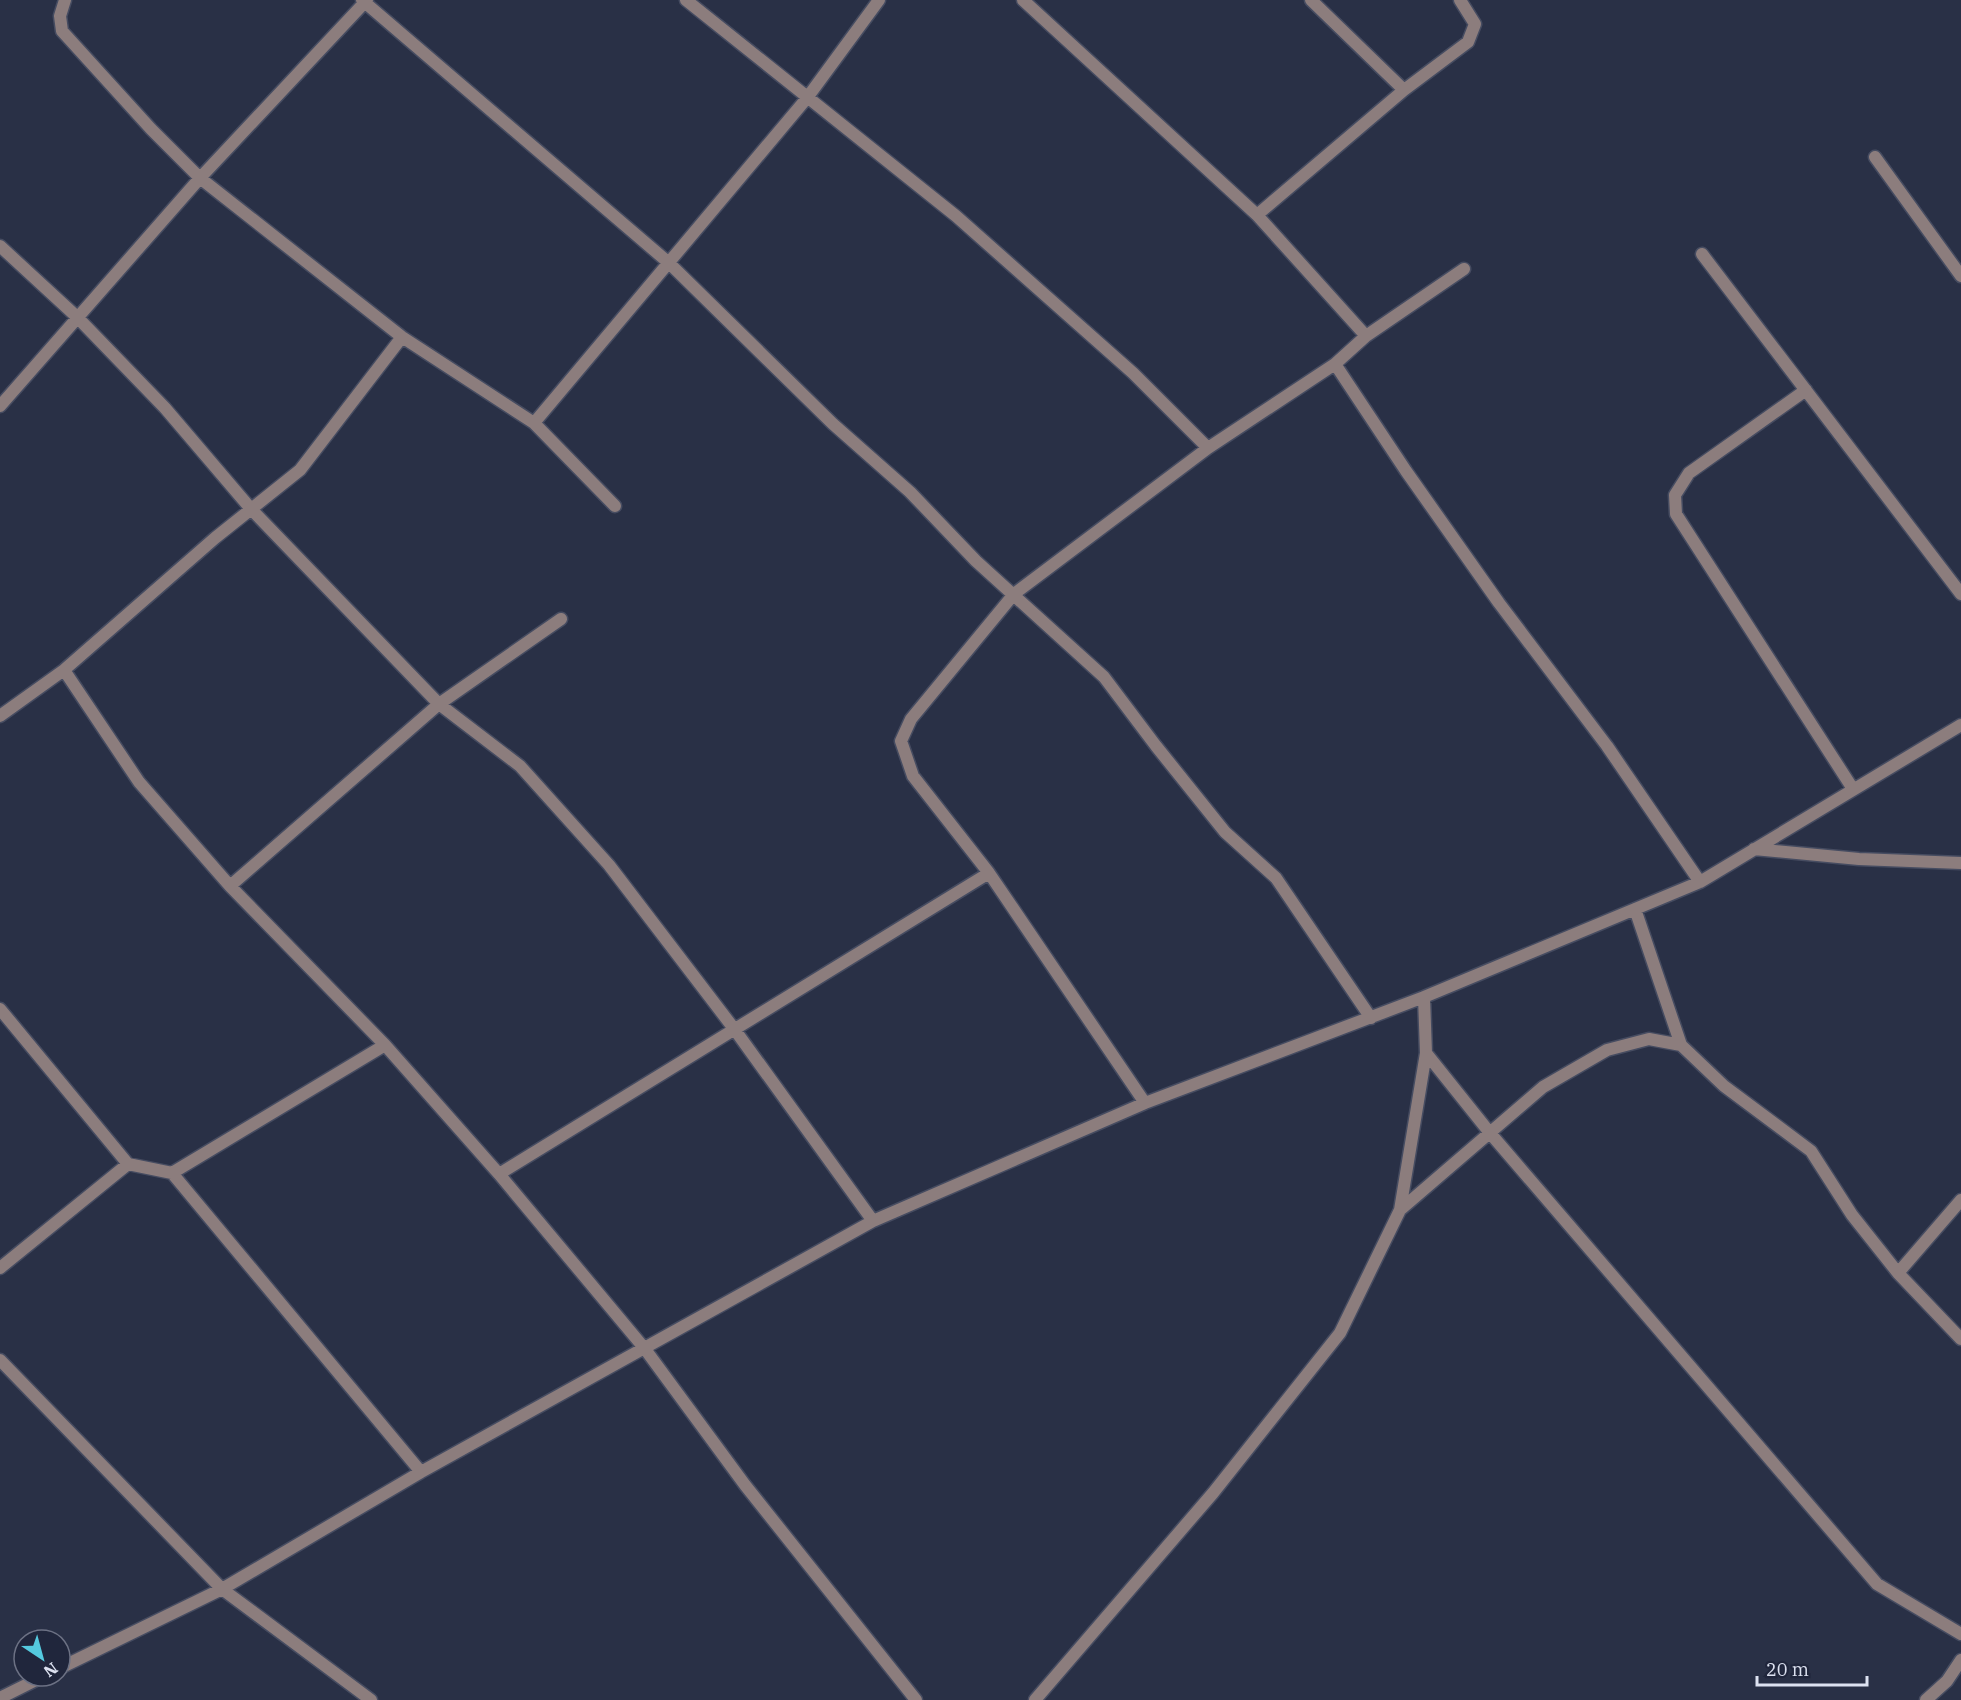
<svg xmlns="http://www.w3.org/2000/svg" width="1961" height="1700" font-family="'IBM Plex Serif',serif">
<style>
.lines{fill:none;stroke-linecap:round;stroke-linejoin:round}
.minor-casing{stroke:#464c61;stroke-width:15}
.minor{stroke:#8c7d7d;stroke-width:12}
</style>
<rect width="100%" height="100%" fill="#293046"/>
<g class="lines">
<defs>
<path id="minor" d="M65 0 60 16 62 31 151 129 200 178 402 337 534 423 615 506
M362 0 669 263 833 424 910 492 976 561 1104 677 1156 746 1225 832 1276 878 1371 1018
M686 0 956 216 1133 373 1208 448
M1023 0 1257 215 1366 336
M1311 0 1404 90
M1875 157 1961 276
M1257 215 1404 90 1468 42 1475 24 1460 0
M0 246 77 317 165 408 251 509 439 704 520 766 609 865 735 1030 873 1221
M1702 254 1961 594
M1335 364 1406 471 1499 603 1607 746 1700 882
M1806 390 1689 473 1675 495 1676 514 1853 789
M0 406 200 178 367 0
M534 423 807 98 879 0
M64 670 139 782 230 886 385 1045 499 1174 645 1349 745 1485 916 1700
M0 716 64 670 215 538 300 470 402 337
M1754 849 1859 859 1961 863
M230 886 439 704 561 619
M1635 909 1681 1045
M0 1009 128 1164
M1426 1053 1490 1133 1877 1584 1961 1634
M1145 1103 989 873 913 776 901 741 911 719 1014 594 1208 448 1335 364 1366 336 1464 269
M172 1173 421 1472
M499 1174 989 873
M1400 1210 1543 1087 1607 1050 1649 1039 1681 1045 1724 1086 1811 1151 1852 1215 1898 1273 1961 1339
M0 1268 128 1164 172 1173 385 1045
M1898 1273 1961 1200
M0 1360 222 1589 371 1700
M60 1668 222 1589 421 1472 873 1221 1145 1103 1424 997 1700 882 1961 725
M0 1698 44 1676
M1035 1700 1213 1493 1340 1333 1400 1210 1426 1053 1424 997
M1926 1700 1947 1681 1961 1660"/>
</defs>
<use href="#minor" class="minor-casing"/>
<use href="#minor" class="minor"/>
</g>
<g transform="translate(42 1658) rotate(144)"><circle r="28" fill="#20263c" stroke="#6c7184" stroke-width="1.5"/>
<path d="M0-4.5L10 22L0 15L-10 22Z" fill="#55cadf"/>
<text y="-9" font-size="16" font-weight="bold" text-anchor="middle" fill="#dde2f1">N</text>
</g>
<path d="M1757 1676v9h110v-9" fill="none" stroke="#dde2f1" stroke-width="3"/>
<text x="1766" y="1676" font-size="18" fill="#dde2f1" stroke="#20263c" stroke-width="4.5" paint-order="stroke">20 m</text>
</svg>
